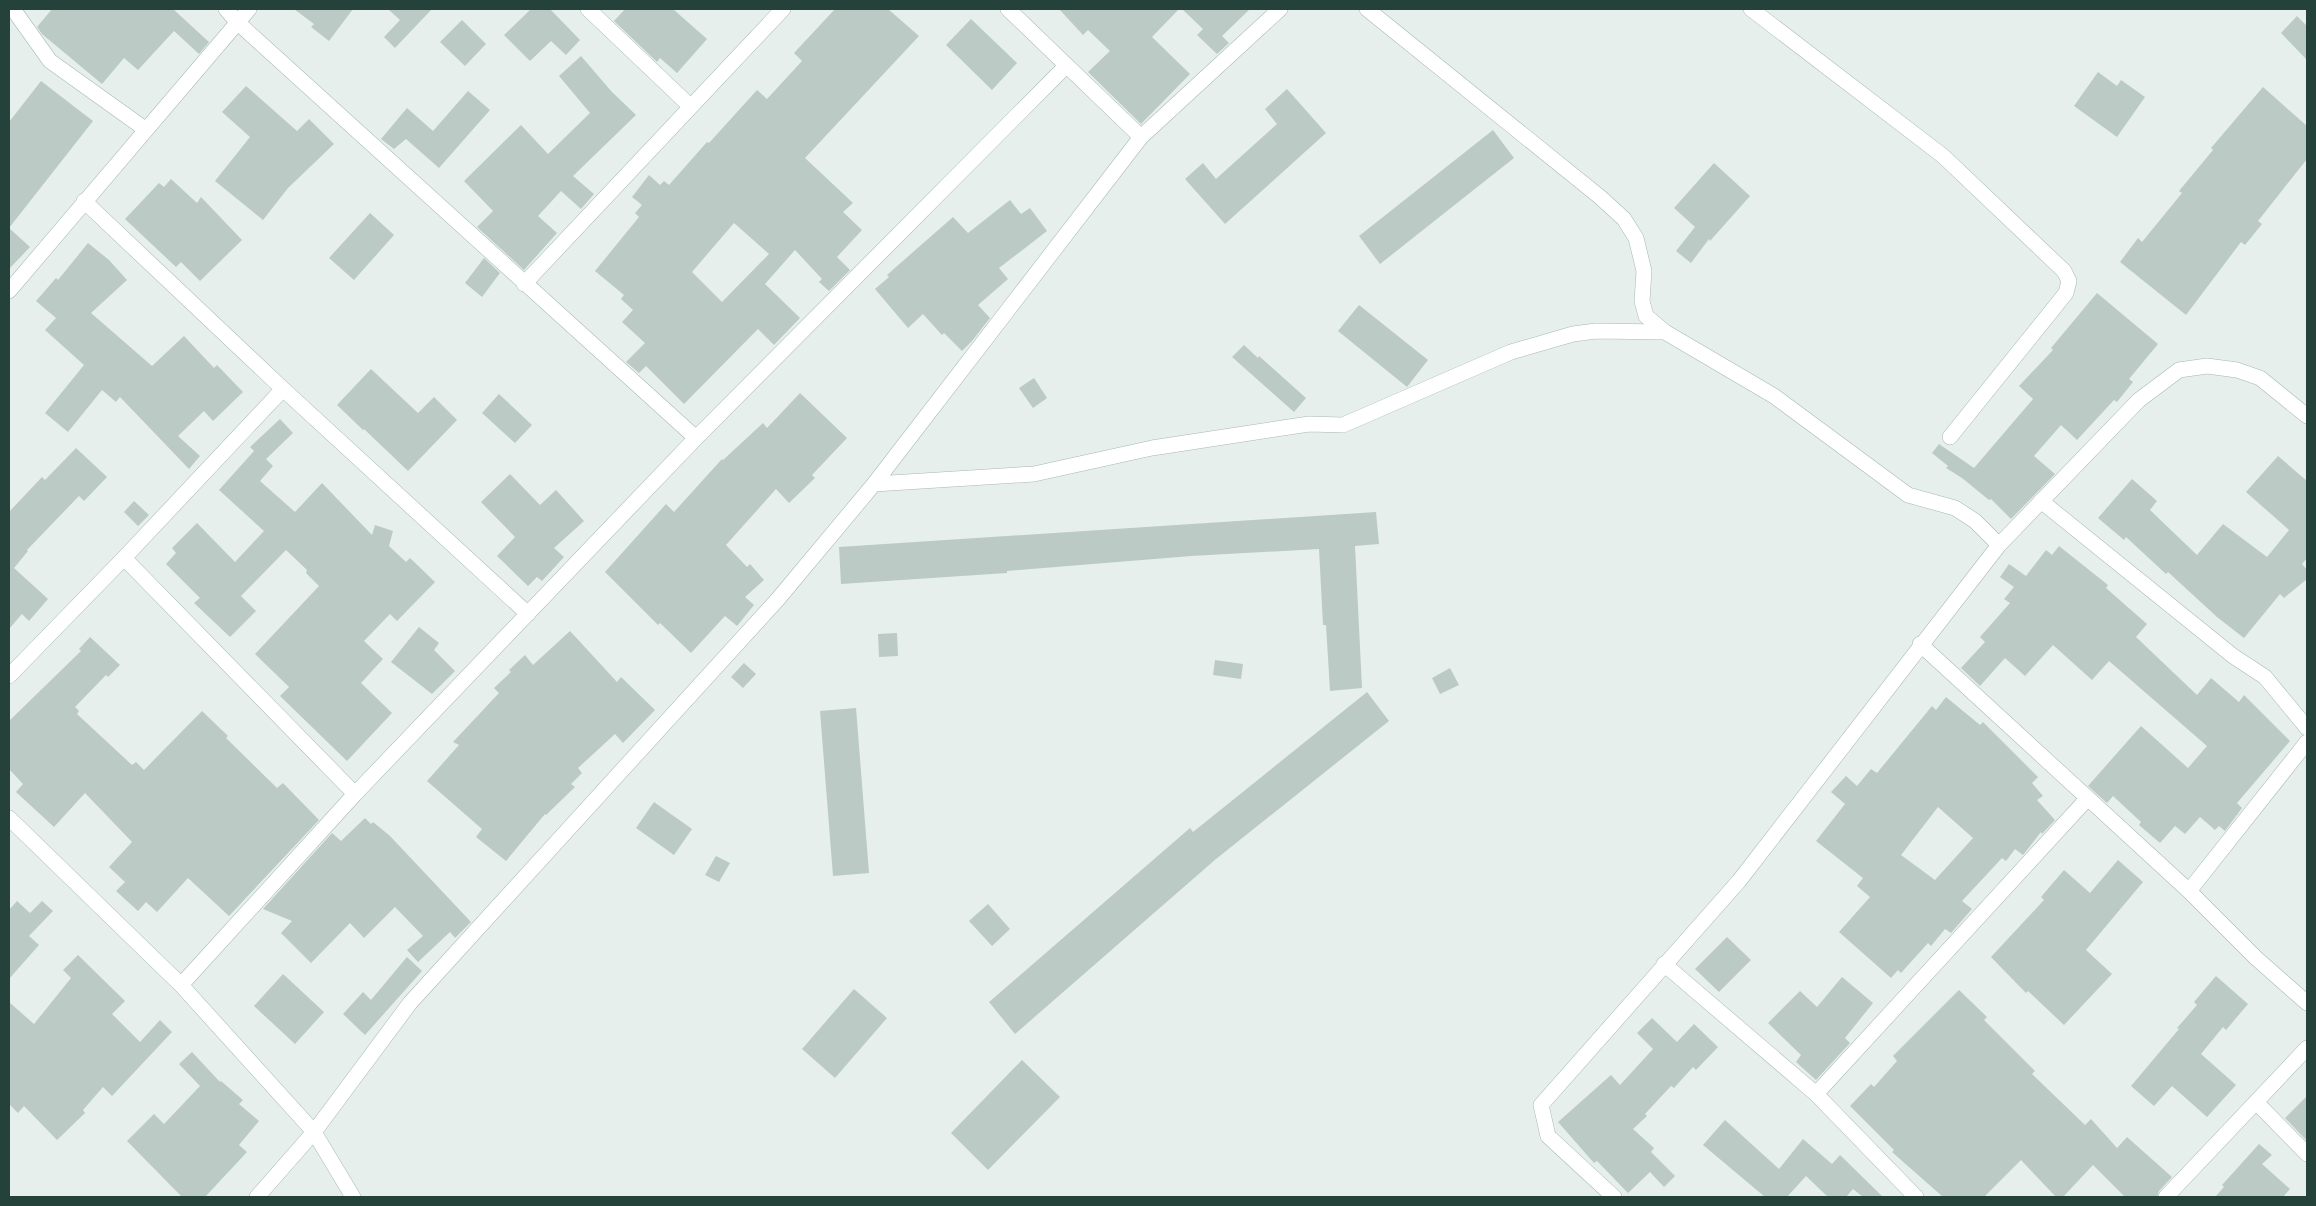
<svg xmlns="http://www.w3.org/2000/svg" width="2316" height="1206" font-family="Rubik,sans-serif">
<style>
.building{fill:#bbcac4;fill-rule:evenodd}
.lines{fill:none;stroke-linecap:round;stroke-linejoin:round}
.minor-casing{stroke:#a8b8b2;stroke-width:16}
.secondary-casing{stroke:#a4bbb3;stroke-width:16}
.minor{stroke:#fff;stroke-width:15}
.secondary{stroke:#fff;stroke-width:15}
</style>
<rect width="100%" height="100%" fill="#e6efeb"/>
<path class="building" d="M52 9H173L209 42 199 54 174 31 138 70 124 58 102 84 42 34 37 27Z
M294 9H353L329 41 311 27 314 24Z
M388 9H432L395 48 384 37 400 20Z
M531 9H550L580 40 566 55 551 41 530 61 504 35Z
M625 9H673L707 39 677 73 660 58 657 62 614 21Z
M835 9H888L919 36 805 158 853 203 843 212 862 230 837 257 850 270 829 291 819 282 822 279 795 250 765 284 800 318 774 345 758 329 684 404 646 366 639 373 626 362 645 343 622 322 633 310 621 299 624 295 595 271 639 217 635 213 642 205 632 197 649 175 660 185 664 181 669 185 707 142 709 143 757 90 767 99 802 61 794 53ZM734 223 769 254 722 302 692 272Z
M1059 9H1179L1152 37 1190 74 1141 124 1088 72 1110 51 1088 30 1083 35Z
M1182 9H1250L1222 36 1229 43 1217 54 1197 35 1203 29Z
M2297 16 2307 26V60L2281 33Z
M971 19 1017 63 992 90 946 45Z
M462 20 486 44 465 66 440 42Z
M581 56 612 92 636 115 573 176 594 194 581 209 561 191 538 216 557 233 524 270 477 227 493 211 464 181 521 125 548 154 590 113 559 76Z
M2098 72 2117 86 2121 80 2145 97 2117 137 2074 106Z
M41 81 93 121 9 228 30 247 9 269V122Z
M246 86 297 131 309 119 334 144 288 188 263 220 215 181 250 137 222 112Z
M2263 87 2307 126V159L2258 221 2262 224 2245 245 2241 242 2186 315 2120 262 2138 238 2142 242 2182 193 2179 191 2213 150 2211 148Z
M1287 89 1326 133 1225 224 1185 179 1203 163 1216 179 1277 124 1265 109Z
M468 91 490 110 439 168 406 139 394 149 381 139 407 108 433 131Z
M1493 130 1514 158 1380 264 1359 236Z
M1714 163 1750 196 1710 241 1709 239 1691 263 1676 251 1695 227 1674 208Z
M171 179 197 203 201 197 242 240 200 281 181 262 176 267 125 219 159 183 164 187Z
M1010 200 1021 214 1030 208 1047 231 999 268 1008 279 978 305 990 318 972 341 962 351 944 333 942 335 923 314 908 328 875 289 889 277 887 275 896 267 953 217 968 233Z
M370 213 394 235 354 280 329 258Z
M88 243 109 260 127 280 91 313 152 366 184 336 214 368 217 365 243 392 213 421 204 411 178 436 200 456 189 469 120 397 116 402 102 390 68 432 45 413 84 365 45 330 56 318 36 301 56 278 58 280Z
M484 258 500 273 482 297 465 283Z
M2097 293 2158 344 2129 379 2133 382 2117 402 2114 400 2077 440 2061 425 2034 456 2055 474 2011 519 1991 499 1989 500 1962 478 1946 468 1948 466 1932 453 1939 444 1974 468 2033 399 2019 386 2053 350 2051 348Z
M1359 305 1428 360 1407 387 1338 331Z
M1244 345 1258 358 1259 356 1306 398 1294 412 1232 357Z
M371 369 418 413 434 397 457 420 408 471 364 429 363 430 337 405Z
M1034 378 1047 398 1033 408 1019 388Z
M800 393 847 438 812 475 815 478 789 503 776 489 726 545 747 567 750 564 764 580 745 597 754 605 737 626 725 616 691 653 660 623 658 625 605 572 666 504 674 512 722 459 723 460 763 423 767 428Z
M499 394 532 425 515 443 482 413Z
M280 419 293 433 266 459 273 466 260 481 295 512 322 483 372 535 375 525 393 531 389 546 406 562 410 558 435 582 397 621 390 614 364 641 383 659 361 683 392 713 347 761 280 696 289 687 255 654 319 586 306 573 307 570 286 550 241 596 256 611 230 637 194 603 200 598 166 564 176 553 172 548 197 523 235 562 264 531 219 490 254 451 250 447Z
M76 448 107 477 84 501 79 496 27 550 28 551 14 568 48 599 29 621 22 614 9 629V512L42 477 45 480Z
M2278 456 2307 481V558L2302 564 2307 570V579L2284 598 2280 594 2244 638 2217 617 2168 572 2166 574 2126 537 2124 540 2098 518 2132 479 2157 501 2150 510 2197 555 2223 524 2267 557 2289 530 2246 492Z
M510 474 540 505 556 490 584 521 554 548 564 557 542 581 537 577 528 586 497 556 515 537 481 502Z
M134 501 149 515 138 526 124 512Z
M1376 512 1379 544 1355 546 1362 688 1330 691 1326 625H1323L1319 549 1191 556 1007 571V573L841 584 839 547Z
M2059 546 2108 585 2106 588 2147 624 2136 637 2197 695 2211 678 2239 702 2244 695 2290 741 2237 803 2242 808 2225 831 2219 826 2215 830 2200 817 2185 834 2175 826 2160 843 2139 825 2141 822 2113 796 2107 803 2088 786 2141 726 2188 768 2207 746 2109 661 2092 680 2053 645 2025 676 2005 658 1980 686 1961 668 1985 642 1980 637 2010 603 2004 599 2014 587 2000 577 2009 564 2026 576 2046 550 2052 555Z
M419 627 439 643 434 650 455 671 432 694 391 662Z
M570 631 617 682 621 677 655 710 623 743 615 734 578 768 582 773 571 784 575 787 546 815 545 814 506 861 476 837 482 829 427 781 459 745 453 742 499 693 494 688 511 672 509 670 525 655 533 665Z
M897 633 898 656 879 657 878 634Z
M90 637 120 665 108 677 106 675 75 707 79 711 77 714 132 765 136 762 144 770 202 711 228 736 226 738 277 788 283 783 319 820 229 916 188 878 157 912 146 902 138 911 116 891 125 882 109 867 132 842 85 793 54 827 16 792 23 784 9 769V721L81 651 79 649Z
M1215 660 1243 664 1241 679 1213 675Z
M744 663 756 674 743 688 731 677Z
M1450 668 1459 685 1440 694 1432 678Z
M1367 692 1389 721 1216 859 1015 1034 989 1002 1190 828 1193 832Z
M1946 697 1980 725 1983 722 2038 777 2032 783 2043 796 2037 800 2055 820 2042 834 2041 832 2023 855 2015 849 2006 861 2002 858 1962 901 1972 909 1951 933 1945 929 1931 946 1928 943 1901 973 1898 970 1891 978 1839 932 1870 897 1857 886 1863 878 1816 841 1845 804 1831 792 1846 776 1857 786 1871 769 1877 773 1932 706 1936 710ZM1938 807 1973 838 1935 880 1901 855Z
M856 708 869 873 833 876 820 711Z
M654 802 692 829 674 855 636 828Z
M365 818 371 824 373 822 390 836 471 922 455 938 450 932 418 962 407 950 423 936 395 907 364 938 350 923 311 963 281 933 292 921 263 909 332 833 341 841Z
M716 856 730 863 719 882 705 875Z
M2118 860 2143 882 2086 950 2112 974 2064 1025 2028 991 2026 993 1991 957 2044 900 2041 897 2064 870 2090 893Z
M17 901 30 913 42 901 53 911 29 936 39 945 9 979V910Z
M988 904 1010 929 992 946 969 921Z
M1727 937 1751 960 1719 992 1695 969Z
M78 955 125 1001 112 1014 140 1042 160 1020 172 1032 112 1096 103 1087 83 1110 85 1113 57 1140 24 1106 18 1113 9 1104V1002L34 1024 71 978 63 970Z
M407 957 422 971 365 1035 343 1014 363 992 371 1000Z
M283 974 324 1012 295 1044 254 1006Z
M2216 976 2248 1004 2226 1030 2223 1027 2201 1054 2236 1085 2207 1117 2172 1086 2154 1106 2131 1086 2179 1029 2177 1028 2197 1005 2194 1002Z
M1842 977 1873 1003 1845 1038 1850 1043 1816 1080 1796 1062 1801 1055 1768 1023 1800 991 1817 1007Z
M854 989 887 1018 835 1078 802 1049Z
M1959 990 1987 1017 1984 1020 2035 1071 2032 1074 2085 1125 2091 1119 2117 1148 2127 1137 2172 1177 2159 1191 2157 1197H2125L2093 1165 2063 1197H2056L2021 1160 1984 1197H1943L1892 1152 1894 1150 1850 1106 1871 1084 1874 1087 1897 1061 1893 1056Z
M1652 1018 1677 1042 1694 1024 1718 1047 1696 1070 1693 1067 1674 1088 1671 1086 1645 1114 1647 1116 1633 1129 1654 1148 1651 1152 1675 1176 1664 1187 1650 1172 1628 1193 1597 1161 1594 1163 1558 1122 1611 1075 1620 1085 1653 1049 1637 1033Z
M192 1052 220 1082 221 1081 243 1100 239 1104 259 1121 239 1145 247 1152 205 1197H182L127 1141 154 1114 164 1124 200 1086 179 1064Z
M1022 1060 1060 1097 988 1170 951 1133Z
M2307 1096V1141L2285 1118Z
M1725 1120 1779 1169 1803 1139 1832 1164 1840 1155 1883 1197H1863L1853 1189 1846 1197H1828L1806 1176 1787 1197H1765L1703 1145Z
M2259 1144 2272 1155 2262 1164 2290 1189 2283 1197H2215L2224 1187 2222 1185Z"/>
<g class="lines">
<defs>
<path id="minor" d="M13 9 50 61 145 129
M226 9 237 22 696 438
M588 9 690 106
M1008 9 1141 137
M1367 9 1600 197 1624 219 1636 238 1644 271 1642 301 1646 316 1665 332 1774 396 1908 495 1955 508 1975 521 1999 545
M1751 9 1943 156 2064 271 2069 281 2066 293 1950 437
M84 201 283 389 528 614
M524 284 783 9
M9 291 249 9
M874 484 1034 474 1152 448 1309 424 1343 425 1511 352 1573 334 1596 331 1665 332
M2041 501 2233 656 2265 677 2307 728
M124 558 355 794
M1920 644 2189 891 2256 958 2307 1003
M9 676 124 558 283 389
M2189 891 2307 742
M1664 964 1816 1094 1916 1197
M181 985 355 794 696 438 1066 66
M1816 1094 2087 799
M2256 1102 2307 1154
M257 1197 314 1132 410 1003 778 599 874 484 1141 137 1280 9
M1614 1197 1548 1136 1541 1105 1739 881 1999 545 2139 400 2179 370 2207 366 2237 370 2260 378 2307 416
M2166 1197 2307 1048"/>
<path id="secondary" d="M9 818 181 985 314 1132 353 1197"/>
</defs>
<use href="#minor" class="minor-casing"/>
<use href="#secondary" class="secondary-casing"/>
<use href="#minor" class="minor"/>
<use href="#secondary" class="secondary"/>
</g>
<rect width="2316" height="1206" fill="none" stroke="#24423a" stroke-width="20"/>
</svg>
